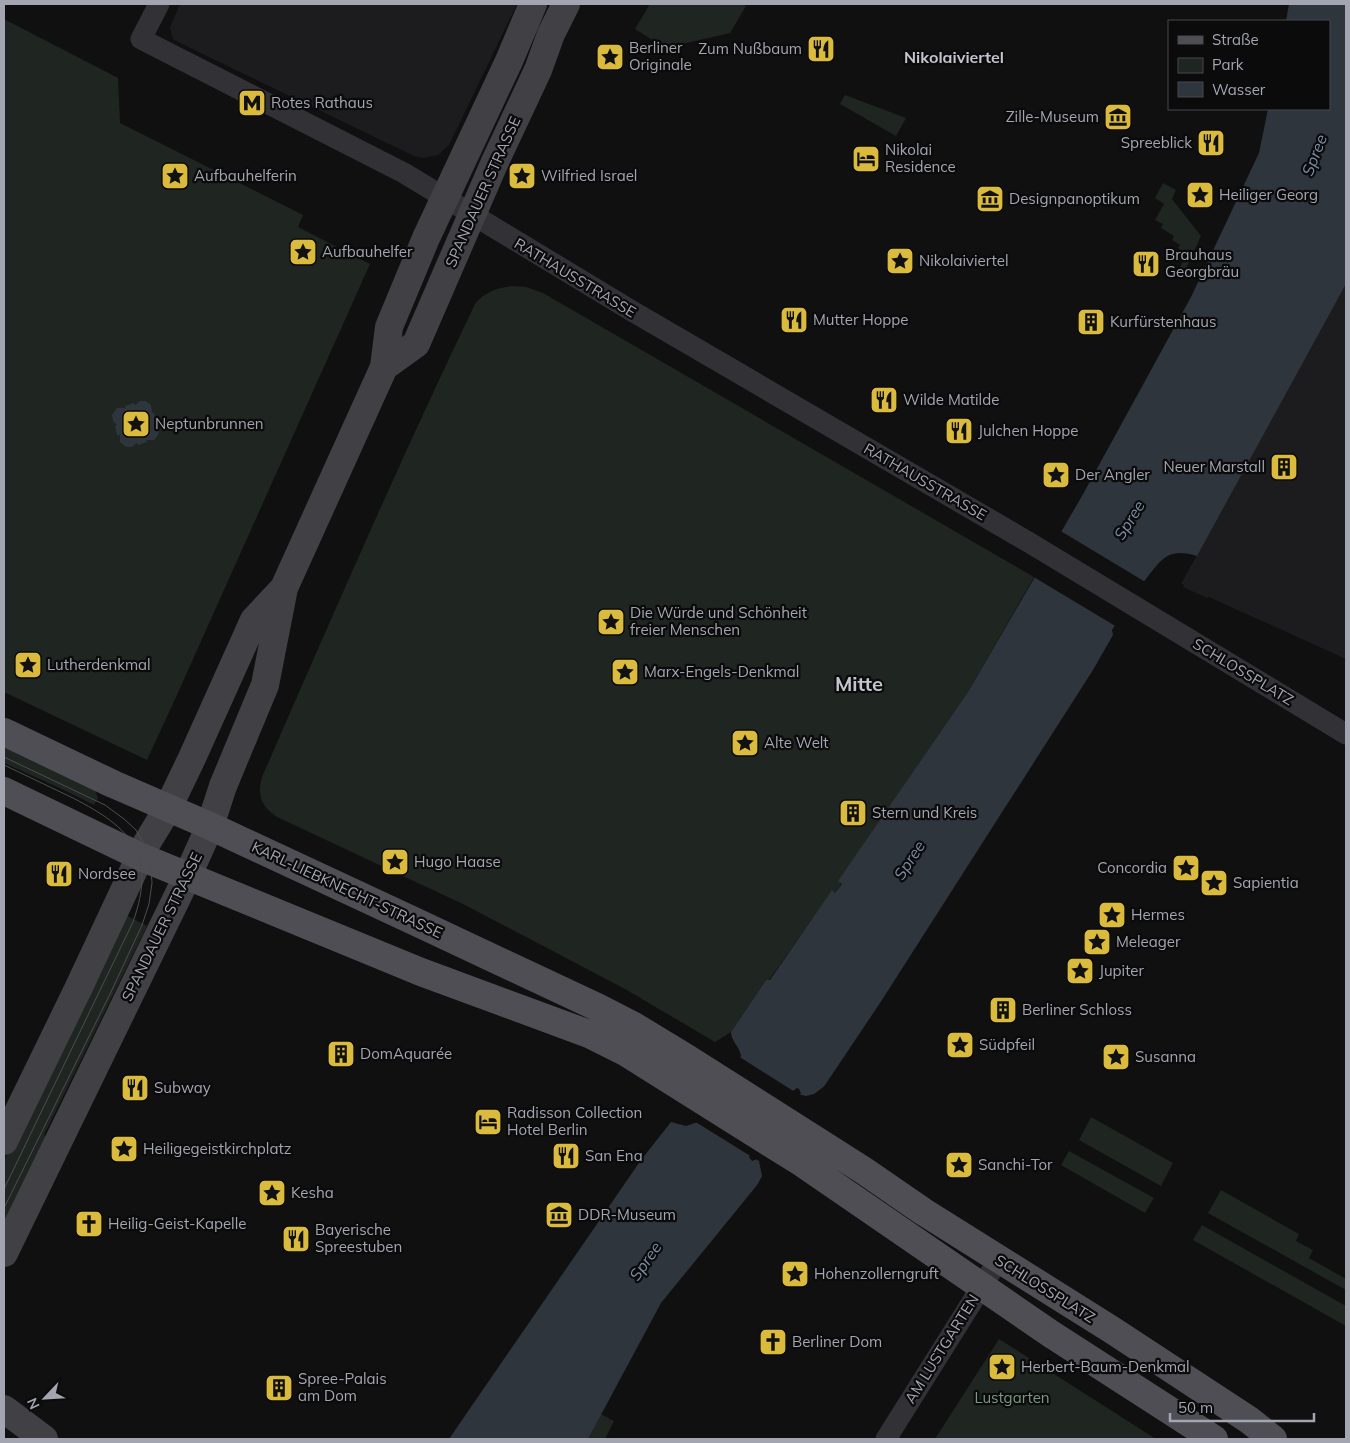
<svg xmlns="http://www.w3.org/2000/svg" width="1350" height="1443" font-family="Mulish,sans-serif">
<style>
.built{fill:#1c1c1e}
.green{fill:#1f2520}
.water{fill:#2f353c;fill-rule:evenodd}
.pier{fill:#101011}
.lines{fill:none;stroke-linecap:round;stroke-linejoin:round}
.street{stroke:#313136;stroke-width:21}
.secondary{stroke:#404045;stroke-width:28}
.primary{stroke:#4e4e54;stroke-width:28}
.tram{stroke:#4d4d52;stroke-width:1}
.labels{text-anchor:middle;stroke-width:4.5;stroke-linejoin:round;paint-order:stroke}
.poi-label{font-size:15px;fill:#a3a5b0;stroke:#0b0b0c;text-anchor:start}
.street-label{font-size:15px;fill:#a3a5b0;stroke:#0b0b0c}
.park-label{font-size:15px;fill:#7c9981;stroke:#0b0b0c}
.neighbourhood-label{font-size:16px;font-weight:bold;fill:#c3c4cd;stroke:#0b0b0c}
.water-label{font-size:16px;font-style:italic;fill:#7d8ea8;stroke:#0b0b0c}
.district-label{font-size:20px;font-weight:bold;fill:#c3c4cd;stroke:#0b0b0c}
</style>
<rect width="100%" height="100%" fill="#101011"/>
<path class="built" d="M180 4H517L449 145 438 155 422 158 414 156 178 42 173 39 170 27Z
M1346 284V659L1209 597 1207 598 1183 587 1184 585 1181 584Z"/>
<path class="green" d="M650 4H742L746 6 730 33 665 48 635 29Z
M4 19 118 78 120 123 303 215 298 227 370 264 176 697 147 760 4 692Z
M845 95 906 118 896 136 840 104Z
M1163 183 1176 190 1172 199 1201 236 1184 273 1180 267 1187 254 1178 248 1180 245 1172 240 1174 236 1161 228 1163 224 1155 220 1164 204 1155 198Z
M512 286 526 287 543 293 1034 577 968 692 839 881 842 883 835 893 832 891 769 980H766L731 1032 715 1042 625 989 465 905 277 817C261 806 257 796 262 777 331 619 400 460 475 304 484 292 498 288 512 286Z
M4 742 96 786V793L98 798 94 805 64 790 4 763Z
M122 913 147 926 44 1135 54 1140 4 1242V1161Z
M1091 1117 1173 1163 1161 1186 1079 1140Z
M1069 1151 1154 1198 1145 1213 1061 1165Z
M1221 1190 1299 1234 1296 1241 1313 1250 1309 1258 1346 1279V1290L1208 1213Z
M1202 1225 1346 1306V1326L1193 1240Z
M999 1339 1156 1439H935Z
M601 1414 614 1421 605 1439H588Z"/>
<path class="water" d="M1289 4H1346V284L1197 556C1186 553 1176 551 1166 557 1153 564 1122 615 1112 630L1113 635 1093 670 880 1003 762 1179 661 1303 588 1439H449L641 1160 671 1122 686 1126 698 1122 741 1056C740 1047 731 1041 731 1032L766 980H770L832 890 835 893 842 884 838 881 968 692 1082 496 1191 297 1259 153 1268 109H1329V21H1286ZM797 1088 799 1089 801 1093 757 1159 752 1161 749 1157 750 1154 793 1091Z
M140 401H146L151 405 152 413H154L157 422 155 423C161 428 160 435 154 440H146L147 442 138 445 137 443 132 447H126L120 442V435H117L115 426 117 425 113 421 112 415 117 408H125V406L134 403 135 405Z"/>
<path class="pier" d="M1059 530 1147 583 1117 627 1032 576Z
M738 1056 795 1092 752 1157 694 1121H697Z
M826 1085 822 1105 804 1139 775 1175 764 1181 753 1193 762 1176 759 1161 754 1158 797 1094 806 1096 814 1094Z"/>
<g class="lines">
<path class="street" d="M159 4 141 39 404 173 632 311 1030 543 1346 734
M886 1439 999 1259"/>
<path class="secondary" d="M384 367 416 344 494 164 538 70 551 34 566 4
M4 1141 79 987 145 846 168 808 192 758 254 620 284 588
M4 1253 188 875 210 826 223 786 265 685 284 588 384 367 389 327 426 238 509 61 533 4
M4 1409 44 1439"/>
<path class="primary" d="M4 732 113 784 210 826 416 922 599 1008 634 1026 685 1057 863 1170 924 1212 1112 1330 1249 1420 1273 1439
M4 791 141 857 421 972 589 1034 625 1052 802 1163 1051 1334 1214 1439"/>
<path class="tram" d="M4 757 105 805 124 819 136 830 145 846 151 869 152 883 149 904 142 925 110 994 4 1208
M4 765C27 776 50 787 73 798 131 828 157 854 133 922L4 1189"/>
</g>
<defs>
<symbol id="restaurant-square" viewBox="-11 -11 22 22"><rect x="-9" y="-9" width="18" height="18" rx="4" fill="#dbbb3e" stroke="#0b0b0c"/><path d="M-5-6h1v4h1v-4h1v4h1v-4h1v5L-1.5 .5V6h-2V.5L-5-1ZM5-6V6H3V1.5H1.5Q1.5-4 5-6Z" fill="#111"/></symbol>
<symbol id="sight-square" viewBox="-11 -11 22 22"><rect x="-9" y="-9" width="18" height="18" rx="4" fill="#dbbb3e" stroke="#0b0b0c"/><path d="M0-6L1.8-2.2L6-1.7L2.9 1.2L3.7 5.4L0 3.3L-3.7 5.4L-2.9 1.2L-6-1.7L-1.8-2.2Z" fill="#111"/></symbol>
<symbol id="metro-square" viewBox="-11 -11 22 22"><rect x="-9" y="-9" width="18" height="18" rx="4" fill="#dbbb3e" stroke="#0b0b0c"/><path d="M-5.5 5V-5H-3L0 0L3-5H5.5V5H3V-.5L0 4L-3-.5V5Z" fill="#111"/></symbol>
<symbol id="museum-square" viewBox="-11 -11 22 22"><rect x="-9" y="-9" width="18" height="18" rx="4" fill="#dbbb3e" stroke="#0b0b0c"/><path d="M0-6L6-3V-2H-6V-3ZM-5-1h2V3h-2ZM-1-1h2V3h-2ZM3-1h2V3H3ZM-6 4H6V6H-6Z" fill="#111"/></symbol>
<symbol id="hotel-square" viewBox="-11 -11 22 22"><rect x="-9" y="-9" width="18" height="18" rx="4" fill="#dbbb3e" stroke="#0b0b0c"/><path d="M-6-4.5h1.5V1H6V5H4.5V3h-9V5H-6ZM-4 0a1.8 1.8 0 1 1 3.6 0ZM.5 0V-2.5h3Q6-2.5 6 0Z" fill="#111"/></symbol>
<symbol id="building-square" viewBox="-11 -11 22 22"><rect x="-9" y="-9" width="18" height="18" rx="4" fill="#dbbb3e" stroke="#0b0b0c"/><path d="M-4-6H4V6H1V3H-1V6H-4ZM-2.5-4.3h1.7v1.8h-1.7ZM.8-4.3h1.7v1.8H.8ZM-2.5-1h1.7V.8h-1.7ZM.8-1h1.7V.8H.8Z" fill="#111"/></symbol>
<symbol id="church-square" viewBox="-11 -11 22 22"><rect x="-9" y="-9" width="18" height="18" rx="4" fill="#dbbb3e" stroke="#0b0b0c"/><path d="M-1.2-6h2.4v3.5h3.3v2.4h-3.3V6h-2.4V-.1h-3.3v-2.4h3.3Z" fill="#111"/></symbol>
</defs>
<g fill-rule="evenodd">
<use href="#restaurant-square" x="805" y="33" width="32" height="32"/>
<use href="#sight-square" x="594" y="41" width="32" height="32"/>
<use href="#metro-square" x="236" y="87" width="32" height="32"/>
<use href="#museum-square" x="1102" y="101" width="32" height="32"/>
<use href="#restaurant-square" x="1195" y="127" width="32" height="32"/>
<use href="#hotel-square" x="850" y="143" width="32" height="32"/>
<use href="#sight-square" x="159" y="160" width="32" height="32"/>
<use href="#sight-square" x="506" y="160" width="32" height="32"/>
<use href="#sight-square" x="1184" y="179" width="32" height="32"/>
<use href="#museum-square" x="974" y="183" width="32" height="32"/>
<use href="#sight-square" x="287" y="236" width="32" height="32"/>
<use href="#sight-square" x="884" y="245" width="32" height="32"/>
<use href="#restaurant-square" x="1130" y="248" width="32" height="32"/>
<use href="#restaurant-square" x="778" y="304" width="32" height="32"/>
<use href="#building-square" x="1075" y="306" width="32" height="32"/>
<use href="#restaurant-square" x="868" y="384" width="32" height="32"/>
<use href="#sight-square" x="120" y="408" width="32" height="32"/>
<use href="#restaurant-square" x="943" y="415" width="32" height="32"/>
<use href="#building-square" x="1268" y="451" width="32" height="32"/>
<use href="#sight-square" x="1040" y="459" width="32" height="32"/>
<use href="#sight-square" x="595" y="606" width="32" height="32"/>
<use href="#sight-square" x="12" y="649" width="32" height="32"/>
<use href="#sight-square" x="609" y="656" width="32" height="32"/>
<use href="#sight-square" x="729" y="727" width="32" height="32"/>
<use href="#building-square" x="837" y="797" width="32" height="32"/>
<use href="#sight-square" x="379" y="846" width="32" height="32"/>
<use href="#sight-square" x="1170" y="852" width="32" height="32"/>
<use href="#restaurant-square" x="43" y="858" width="32" height="32"/>
<use href="#sight-square" x="1198" y="867" width="32" height="32"/>
<use href="#sight-square" x="1096" y="899" width="32" height="32"/>
<use href="#sight-square" x="1081" y="926" width="32" height="32"/>
<use href="#sight-square" x="1064" y="955" width="32" height="32"/>
<use href="#building-square" x="987" y="994" width="32" height="32"/>
<use href="#sight-square" x="944" y="1029" width="32" height="32"/>
<use href="#building-square" x="325" y="1038" width="32" height="32"/>
<use href="#sight-square" x="1100" y="1041" width="32" height="32"/>
<use href="#restaurant-square" x="119" y="1072" width="32" height="32"/>
<use href="#hotel-square" x="472" y="1106" width="32" height="32"/>
<use href="#sight-square" x="108" y="1133" width="32" height="32"/>
<use href="#restaurant-square" x="550" y="1140" width="32" height="32"/>
<use href="#sight-square" x="943" y="1149" width="32" height="32"/>
<use href="#sight-square" x="256" y="1177" width="32" height="32"/>
<use href="#museum-square" x="543" y="1199" width="32" height="32"/>
<use href="#church-square" x="73" y="1208" width="32" height="32"/>
<use href="#restaurant-square" x="280" y="1223" width="32" height="32"/>
<use href="#sight-square" x="779" y="1258" width="32" height="32"/>
<use href="#church-square" x="757" y="1326" width="32" height="32"/>
<use href="#sight-square" x="986" y="1351" width="32" height="32"/>
<use href="#building-square" x="263" y="1372" width="32" height="32"/>
</g>
<g class="labels">
<g class="poi-label">
<text x="629" y="53">Berliner<tspan x="629" dy="17">Originale</tspan></text>
<text x="802" y="54" text-anchor="end">Zum Nußbaum</text>
<text x="271" y="108">Rotes Rathaus</text>
<text x="1099" y="122" text-anchor="end">Zille-Museum</text>
<text x="1192" y="148" text-anchor="end">Spreeblick</text>
<text x="885" y="155">Nikolai<tspan x="885" dy="17">Residence</tspan></text>
<text x="194" y="181">Aufbauhelferin</text>
<text x="541" y="181">Wilfried Israel</text>
<text x="1219" y="200">Heiliger Georg</text>
<text x="1009" y="204">Designpanoptikum</text>
<text x="322" y="257">Aufbauhelfer</text>
<text x="1165" y="260">Brauhaus<tspan x="1165" dy="17">Georgbräu</tspan></text>
<text x="919" y="266">Nikolaiviertel</text>
<text x="813" y="325">Mutter Hoppe</text>
<text x="1110" y="327">Kurfürstenhaus</text>
<text x="903" y="405">Wilde Matilde</text>
<text x="155" y="429">Neptunbrunnen</text>
<text x="978" y="436">Julchen Hoppe</text>
<text x="1265" y="472" text-anchor="end">Neuer Marstall</text>
<text x="1075" y="480">Der Angler</text>
<text x="630" y="618">Die Würde und Schönheit<tspan x="630" dy="17">freier Menschen</tspan></text>
<text x="47" y="670">Lutherdenkmal</text>
<text x="644" y="677">Marx-Engels-Denkmal</text>
<text x="764" y="748">Alte Welt</text>
<text x="872" y="818">Stern und Kreis</text>
<text x="414" y="867">Hugo Haase</text>
<text x="1167" y="873" text-anchor="end">Concordia</text>
<text x="78" y="879">Nordsee</text>
<text x="1233" y="888">Sapientia</text>
<text x="1131" y="920">Hermes</text>
<text x="1116" y="947">Meleager</text>
<text x="1099" y="976">Jupiter</text>
<text x="1022" y="1015">Berliner Schloss</text>
<text x="979" y="1050">Südpfeil</text>
<text x="360" y="1059">DomAquarée</text>
<text x="1135" y="1062">Susanna</text>
<text x="154" y="1093">Subway</text>
<text x="507" y="1118">Radisson Collection<tspan x="507" dy="17">Hotel Berlin</tspan></text>
<text x="143" y="1154">Heiligegeistkirchplatz</text>
<text x="585" y="1161">San Ena</text>
<text x="978" y="1170">Sanchi-Tor</text>
<text x="291" y="1198">Kesha</text>
<text x="578" y="1220">DDR-Museum</text>
<text x="108" y="1229">Heilig-Geist-Kapelle</text>
<text x="315" y="1235">Bayerische<tspan x="315" dy="17">Spreestuben</tspan></text>
<text x="814" y="1279">Hohenzollerngruft</text>
<text x="792" y="1347">Berliner Dom</text>
<text x="1021" y="1372">Herbert-Baum-Denkmal</text>
<text x="298" y="1384">Spree-Palais<tspan x="298" dy="17">am Dom</tspan></text>
</g>
<g class="street-label">
<text transform="translate(483 192) rotate(-66)" y="5">SPANDAUER STRASSE</text>
<text transform="translate(575 278) rotate(31)" y="5">RATHAUSSTRASSE</text>
<text transform="translate(925 482) rotate(30)" y="5">RATHAUSSTRASSE</text>
<text transform="translate(1243 672) rotate(31)" y="5">SCHLOSSPLATZ</text>
<text transform="translate(347 890) rotate(25)" y="5">KARL-LIEBKNECHT-STRASSE</text>
<text transform="translate(162 927) rotate(-64)" y="5">SPANDAUER STRASSE</text>
<text transform="translate(1045 1289) rotate(32)" y="5">SCHLOSSPLATZ</text>
<text transform="translate(942 1349) rotate(-58)" y="5">AM LUSTGARTEN</text>
</g>
<g class="park-label">
<text x="1012" y="1403">Lustgarten</text>
</g>
<g class="neighbourhood-label">
<text x="954" y="63">Nikolaiviertel</text>
</g>
<g class="water-label">
<text transform="translate(1314 155) rotate(-69)" y="6">Spree</text>
<text transform="translate(1129 520) rotate(-58)" y="6">Spree</text>
<text transform="translate(909 860) rotate(-57)" y="6">Spree</text>
<text transform="translate(645 1261) rotate(-55)" y="6">Spree</text>
</g>
<g class="district-label">
<text x="859" y="691">Mitte</text>
</g>
</g>
<rect width="1350" height="1443" fill="none" stroke="#a3a5b0" stroke-width="10"/>
<rect x="1168" y="20" width="162" height="90" fill="#0b0b0c" stroke="#48494e"/>
<rect x="1178" y="36" width="25" height="8" fill="#4e4e54" stroke="#48494e"/>
<text x="1212" y="45" font-size="15" fill="#a3a5b0">Straße</text>
<rect x="1178" y="58" width="25" height="15" fill="#1f2520" stroke="#48494e"/>
<text x="1212" y="70" font-size="15" fill="#a3a5b0">Park</text>
<rect x="1178" y="82" width="25" height="15" fill="#2f353c" stroke="#48494e"/>
<text x="1212" y="95" font-size="15" fill="#a3a5b0">Wasser</text>
<g transform="translate(45 1398) rotate(245)" stroke="#0b0b0c" stroke-width="4" paint-order="stroke">
<path d="M0-4L9 19L0 12L-9 19Z" fill="#a3a5b0"/>
<text y="-8" font-size="14" font-weight="bold" text-anchor="middle" fill="#a3a5b0">N</text>
</g>
<path d="M1170 1413v8h144v-8" fill="none" stroke="#a3a5b0" stroke-width="2.5"/>
<text x="1178" y="1413" font-size="15" fill="#a3a5b0" stroke="#0b0b0c" stroke-width="4" paint-order="stroke">50 m</text>
</svg>
